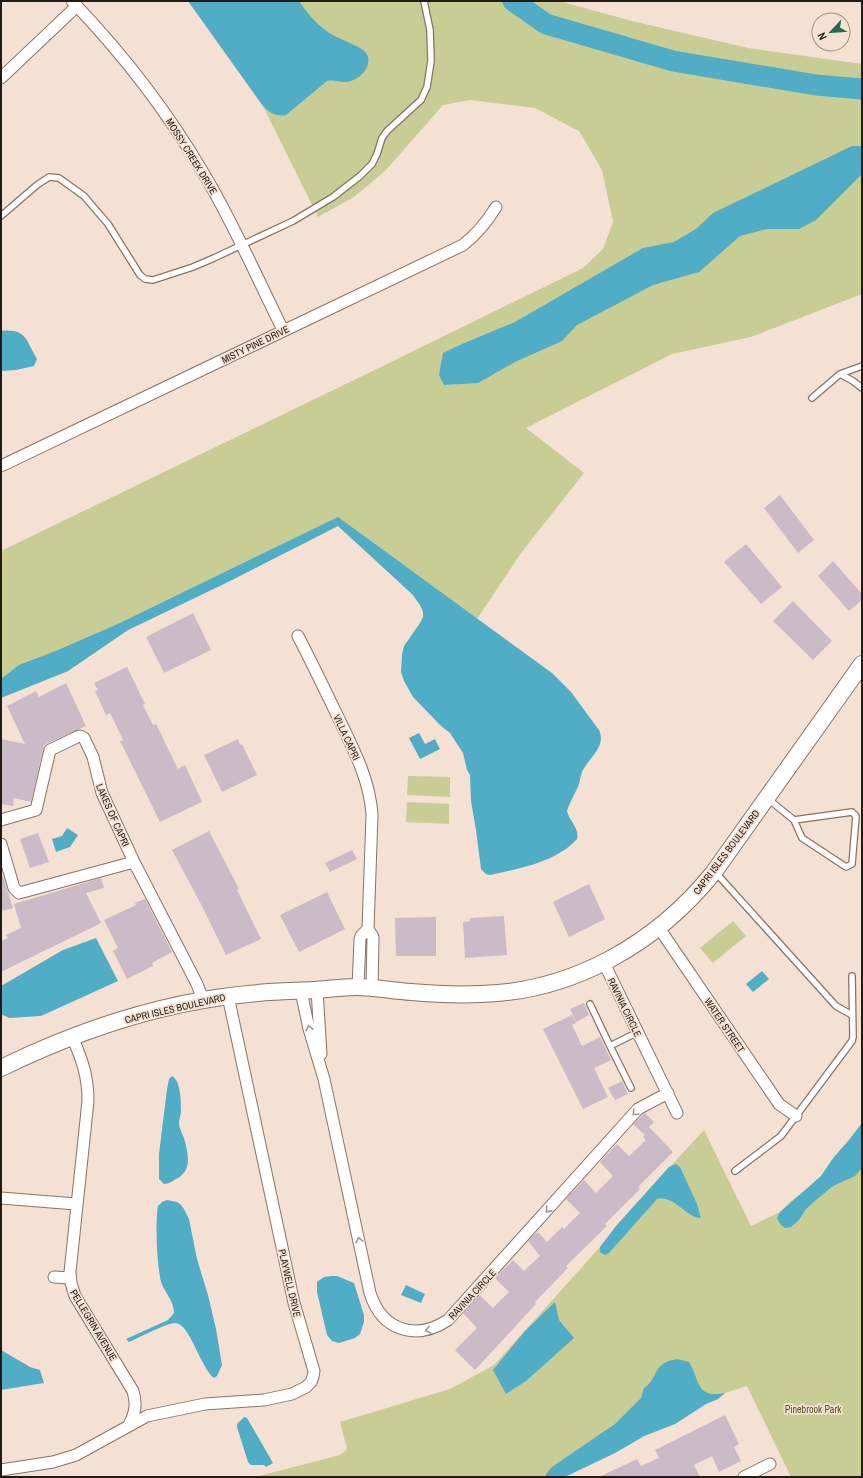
<svg xmlns="http://www.w3.org/2000/svg" width="863" height="1478" font-family="'Archivo Narrow',sans-serif">
<style>
.green{fill:#c7cd95}
.water{fill:#51acc6}
.lines{fill:none;stroke-linecap:round;stroke-linejoin:round}
.river{stroke:#51acc6;stroke-width:21}
.building{fill:#cdbac8}
.lane-casing{stroke:#857367;stroke-width:8}
.street-casing{stroke:#857367;stroke-width:13}
.secondary-casing{stroke:#857367;stroke-width:18}
.lane{stroke:#fff;stroke-width:5.5}
.street{stroke:#fff;stroke-width:11}
.secondary{stroke:#fff;stroke-width:16}
.oneway{stroke:#9b9896}
.labels{text-anchor:middle;stroke-width:3.5;stroke-linejoin:round;paint-order:stroke}
.street-label{font-size:10px;fill:#211a15;stroke:#f5e1d3}
.park-label{font-size:10px;fill:#4f531f;stroke:#f5e1d3}
</style>
<rect width="100%" height="100%" fill="#f5e1d3"/>
<path class="green" d="M188 1H559L632 21 748 48 862 64V294L751 337 672 354 526 428 584 473 521 553 477 619 412 594 338 526 228 582 128 630 68 671 1 698V551L391 362 583 268 603 249 613 222 602 170 579 131 535 108 470 100 443 105 386 170 354 197 318 217 263 106Z
M408 776 450 777V797L407 795Z
M407 802 449 804V824L406 822Z
M733 921 746 936 713 963 700 948Z
M862 1123V1477H791L747 1386 725 1393 718 1399 706 1404 675 1424 644 1436 615 1453 564 1477H255L340 1455 347 1449 340 1422 450 1389 494 1365 600 1247 633 1207 704 1130 751 1226 780 1212 790 1202 816 1182 821 1176 834 1157 849 1140Z"/>
<path class="water" d="M188 1H299C307 13 316 24 328 32 337 39 360 45 366 53 374 64 361 78 351 81 342 84 336 79 327 81L286 115C276 117 270 113 263 106Z
M852 146H862V174L816 220 799 229H767L740 236 699 272 653 285 577 325 562 341 515 362 478 383 444 385 439 375 443 353 462 344 515 322 643 248 674 242 696 229 713 213Z
M1 331C27 328 26 341 37 359L34 366 16 370 1 371Z
M338 517 552 673 571 692 599 730C607 747 588 758 582 772 580 777 580 782 578 787 574 795 570 802 567 811 569 821 580 828 577 839 555 863 520 868 490 875L486 874 481 869 476 830 471 801 470 775 467 770 463 753 450 733 441 726 413 697 404 681 401 672 402 655 404 646 420 623 423 617V612L420 605 412 594 338 526 228 582 128 630 68 671 1 698V679L19 665 58 650 120 623Z
M419 733 425 744 435 739 440 749 420 759 409 738Z
M67 828 78 835 70 847 56 852 52 839 62 836Z
M96 938 118 981 41 1016 9 1018 1 1014V986L63 950Z
M762 971 769 979 753 992 746 984Z
M172 1076C181 1081 181 1101 181 1111 181 1115 179 1119 179 1123 179 1128 182 1133 184 1138 188 1153 193 1171 176 1179 172 1181 169 1184 164 1184L159 1179V1154L167 1089 169 1079Z
M862 1123V1168L855 1176 833 1186 816 1200 806 1209 799 1220 791 1227 785 1228 781 1225 777 1218 780 1212 821 1176 834 1157 849 1140Z
M676 1164 680 1167 697 1204 701 1218C686 1218 675 1195 657 1199L609 1253 605 1255 600 1252V1247L616 1226 669 1167Z
M167 1200 177 1202 181 1205 184 1209 189 1219 197 1259 208 1295 216 1329 222 1365 217 1376 214 1378C201 1369 190 1323 175 1323 166 1323 139 1338 129 1342L126 1339 168 1320 174 1313C174 1301 165 1293 161 1282 157 1265 155 1223 158 1206L162 1202Z
M332 1276H337L354 1283 364 1315V1322L360 1334 355 1338 339 1343 332 1341 327 1335 317 1292V1282L324 1277Z
M406 1285 425 1294 421 1303 401 1295Z
M555 1302 559 1320 574 1338 526 1381 506 1394 493 1370 525 1331Z
M1 1350 30 1367 40 1370 44 1383 1 1390Z
M677 1359 689 1362C700 1379 695 1399 725 1393L718 1399 706 1404 675 1424 644 1436 615 1453 569 1475 564 1477H546V1474L552 1467 615 1424 641 1398 644 1388C659 1379 651 1363 677 1359Z
M244 1417 247 1418 273 1463 266 1467 264 1465H251L248 1462 237 1427V1424Z"/>
<g class="lines">
<path class="river" d="M513 1 546 24 673 61 816 85 862 89"/>
</g>
<path class="building" d="M780 495 814 540 798 553 764 508Z
M746 544 782 587 761 604 724 562Z
M833 561 862 594V600L849 611 818 576Z
M793 601 832 641 813 660 773 621Z
M193 613 211 650 164 673 146 637Z
M127 667 145 704 143 705 153 725 156 724 178 769 185 765 202 802 160 822 120 741 123 740 113 719 110 713 106 715 95 691 98 690 94 683Z
M66 683 86 726 44 745 31 802 14 798 13 806 1 804V739L25 744 7 706 36 691 39 697Z
M238 739 240 745 242 744 257 775 222 792 204 755Z
M209 831 239 889 237 890 261 939 226 955 203 908 172 850Z
M38 833 49 862 30 868 20 839Z
M352 850 357 859 330 872 325 863Z
M3 876 13 908 3 911 1 906V877Z
M101 878 104 888 86 893 101 923 1 972V941L8 938 6 935 21 928 14 904Z
M589 884 605 919 569 937 553 902Z
M327 892 345 929 299 952 280 915Z
M145 899 172 952 152 963 153 966 127 979 113 951 118 948 104 920 136 905 135 903Z
M504 916 507 955 465 958 463 922 470 921V918Z
M436 917V956H396L395 918Z
M584 1003 589 1015 576 1022 570 1009Z
M572 1015 576 1023 572 1025 582 1046 600 1037 611 1060 594 1068 608 1097 583 1109 543 1029Z
M622 1081 628 1094 615 1100 608 1088Z
M645 1113 654 1122 649 1127 673 1152 638 1187 640 1189 605 1224 607 1226 566 1266 568 1268 535 1302 536 1304 475 1370 455 1350 477 1328 463 1313 480 1295 493 1308 509 1292 495 1278 513 1260 524 1271 540 1256 528 1241 535 1234 538 1232 547 1242 562 1227 564 1229 580 1213 566 1199 584 1180 596 1193 613 1176 600 1162 617 1144 629 1156 646 1140 643 1137 645 1135 633 1124Z
M725 1415 739 1444 734 1447 741 1461 719 1472 712 1456 694 1465 700 1477H599L637 1459 641 1466 659 1458 655 1450Z"/>
<g class="lines">
<defs>
<path id="lane" d="M1 216 37 185 49 177 59 178 84 196 108 224 140 275 145 279 153 280 193 267 214 258 293 221 333 197 360 176 372 164 377 154 382 138 387 131 421 100 427 87 431 61 430 30 424 1
M840 374 862 366
M812 398 840 374 853 381 862 388
M768 799 794 820
M852 812 856 816 852 864 846 867 802 838 794 820Z
M716 873 836 1006 852 1015
M590 1004 610 1046
M631 1088 610 1046 638 1032
M735 1171 781 1136 852 1041 853 1037 852 976"/>
<path id="street" d="M72 1C122 53 167 111 204 174 234 224 257 278 283 330
M1 78 77 6
M1 466 463 245C477 234 487 222 496 207
M298 636C312 663 325 690 338 717 353 748 370 780 372 815L368 929 373 937 372 988
M1 820 36 810 50 750 77 737 80 736 84 738 93 757 102 793 134 862 197 984 203 1000
M1 844 14 888 19 893 134 862
M659 928 779 1104 796 1116
M604 963 677 1113
M358 987 360 939 361 936 368 929
M317 990 321 1054
M301 991 309 1029 324 1079 370 1293C382 1331 416 1341 448 1320L638 1109 668 1093
M72 1036C82 1060 88 1075 88 1101L70 1272 71 1283 75 1296 133 1391C137 1405 135 1413 129 1425
M1 1198 76 1204
M54 1277 70 1278
M1 1470 53 1462 76 1455 147 1416 205 1404 264 1400 292 1394 306 1387 311 1382 313 1377 314 1371 294 1303 228 996
M744 1477 770 1464"/>
<path id="secondary" d="M1 1068C81 1029 168 1000 258 993 277 991 296 991 315 990 329 989 343 987 357 987 375 987 393 991 411 992 434 994 457 995 480 994 573 992 657 943 714 872L862 664"/>
</defs>
<use href="#lane" class="lane-casing"/>
<use href="#street" class="street-casing"/>
<use href="#secondary" class="secondary-casing"/>
<use href="#lane" class="lane"/>
<use href="#street" class="street"/>
<use href="#secondary" class="secondary"/>
</g>
<defs><path id="oneway-chevron" d="M-2-3.5L2.5 0L-2 3.5" fill="none" stroke-width="1.6" stroke-linecap="round" stroke-linejoin="round"/></defs>
<g class="oneway">
<use href="#oneway-chevron" transform="translate(309 1028) rotate(-103)"/>
<use href="#oneway-chevron" transform="translate(635 1113) rotate(133)"/>
<use href="#oneway-chevron" transform="translate(548 1210) rotate(132)"/>
<use href="#oneway-chevron" transform="translate(359 1240) rotate(-102)"/>
<use href="#oneway-chevron" transform="translate(428 1330) rotate(167)"/>
</g>
<g class="labels">
<g class="street-label">
<text transform="translate(192 156) rotate(58)" y="4">MOSSY CREEK DRIVE</text>
<text transform="translate(255 344) rotate(-26)" y="4">MISTY PINE DRIVE</text>
<text transform="translate(347 737) rotate(65)" y="4">VILLA CAPRI</text>
<text transform="translate(113 815) rotate(66)" y="4">LAKES OF CAPRI</text>
<text transform="translate(726 852) rotate(-53)" y="4">CAPRI ISLES BOULEVARD</text>
<text transform="translate(625 1007) rotate(64)" y="4">RAVINIA CIRCLE</text>
<text transform="translate(175 1008) rotate(-13)" y="4">CAPRI ISLES BOULEVARD</text>
<text transform="translate(725 1025) rotate(56)" y="4">WATER STREET</text>
<text transform="translate(290 1283) rotate(77)" y="4">PLAYWELL DRIVE</text>
<text transform="translate(472 1294) rotate(-47)" y="4">RAVINIA CIRCLE</text>
<text transform="translate(94 1325) rotate(59)" y="4">PELLEGRIN AVENUE</text>
</g>
<g class="park-label">
<text x="813" y="1413">Pinebrook Park</text>
</g>
</g>
<rect width="863" height="1478" fill="none" stroke="#211a15" stroke-width="4"/>
<g transform="translate(831 32) rotate(244)"><circle r="19" fill="#f5e1d3" stroke="#a09187"/>
<path d="M0-3L7 15L0 10L-7 15Z" fill="#276958"/>
<text y="-6" font-size="11" font-weight="bold" text-anchor="middle" fill="#211a15">N</text>
</g>
</svg>
